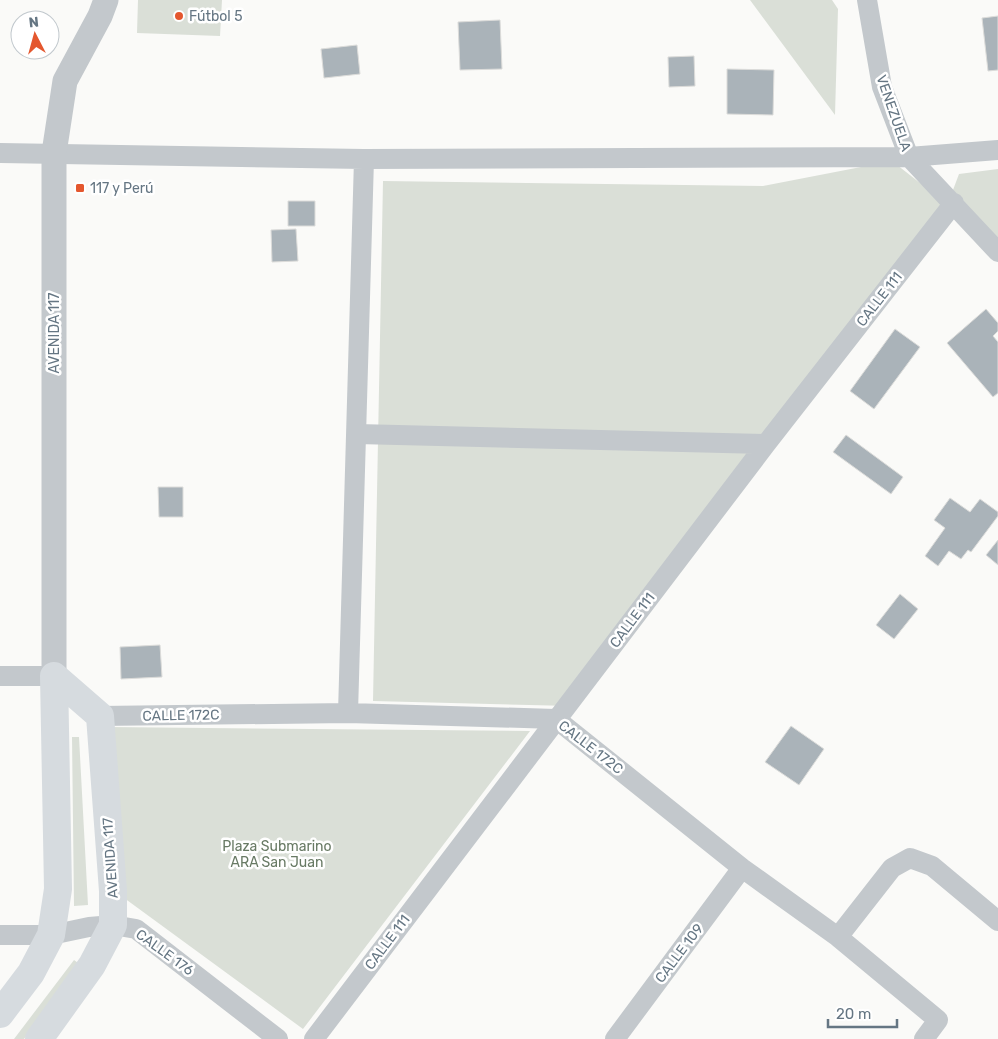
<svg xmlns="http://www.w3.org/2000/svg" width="998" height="1039" font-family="Rubik,sans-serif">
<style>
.green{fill:#dadfd7}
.building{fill:#aab3b9;stroke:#dcdcda}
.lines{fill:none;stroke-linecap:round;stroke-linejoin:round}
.minor{stroke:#c3c8cc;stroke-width:20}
.tertiary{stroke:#c3c8cc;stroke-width:25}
.secondary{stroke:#d6dbdf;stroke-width:28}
.poi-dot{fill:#e4572e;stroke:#fff;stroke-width:2}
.labels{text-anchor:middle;stroke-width:5;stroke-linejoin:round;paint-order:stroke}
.poi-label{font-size:14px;fill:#657683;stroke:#fff;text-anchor:start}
.street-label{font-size:14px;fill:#657683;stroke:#fff}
.park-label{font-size:14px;fill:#687a64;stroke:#fff}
</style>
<rect width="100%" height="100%" fill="#fafaf8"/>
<path class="green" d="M138 0H222L220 36 137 33Z
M750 0H832L838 9 835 115Z
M892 161 957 212 571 706 373 701 383 181 763 186Z
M998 169V242L953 190 959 174Z
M108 727 530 731 303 1029 120 895Z
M72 737H79L88 905 74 906Z
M74 960 81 965 24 1039H14Z"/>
<path class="building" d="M998 16V70L988 71 982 18Z
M500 20 502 69 460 70 458 22Z
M357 45 360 74 324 78 321 49Z
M694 56 695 86 669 87 668 57Z
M727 69 774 70 773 115 727 114Z
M288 201H315V226H288Z
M296 229 298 261 272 262 271 230Z
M986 309 998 323V331L993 336 998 342V393L993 397 947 343Z
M895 329 920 347 874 409 850 391Z
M846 435 903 477 891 494 833 452Z
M158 487H183V517H159Z
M950 498 970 512 980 499 998 512V516L971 552 968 550 961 559 949 551 938 566 925 556 945 528 934 520Z
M998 540V565L986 555Z
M900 594 918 609 894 639 876 625Z
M160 645 162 677 121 679 120 647Z
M791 726 824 749 799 785 765 762Z"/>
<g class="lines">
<path class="minor" d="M867 0 882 87 909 157 998 252
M0 153 364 159 909 157 998 150
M357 434 766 444
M0 676H54
M348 713 364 159
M100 716 348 713 556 719 742 868 838 937 938 1020 924 1039
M0 935H51L89 927 113 925 136 929 278 1039
M838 937 892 868 910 858 932 866 998 921
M314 1039 766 444 954 203
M615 1039 742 868"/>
<path class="tertiary" d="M54 676V153L65 81 100 16 106 0"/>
<path class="secondary" d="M0 1014 31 973 51 935 58 889 54 676
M39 1039 92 965 113 925V891L100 716 54 676"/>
</g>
<g class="poi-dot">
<circle cx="179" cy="16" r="5"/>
<rect x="75" y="183" width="10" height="10" rx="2.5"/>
</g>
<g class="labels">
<g class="poi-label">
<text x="189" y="21">Fútbol 5</text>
<text x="90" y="193">117 y Perú</text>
</g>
<g class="street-label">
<text transform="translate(894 113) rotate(71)" y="5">VENEZUELA</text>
<text transform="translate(879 299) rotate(-52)" y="5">CALLE 111</text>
<text transform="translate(54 333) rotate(-90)" y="5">AVENIDA 117</text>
<text transform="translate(632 620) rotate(-53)" y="5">CALLE 111</text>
<text transform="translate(181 715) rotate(-1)" y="5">CALLE 172C</text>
<text transform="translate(591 747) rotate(38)" y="5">CALLE 172C</text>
<text transform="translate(110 858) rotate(-94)" y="5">AVENIDA 117</text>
<text transform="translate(387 942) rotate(-53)" y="5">CALLE 111</text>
<text transform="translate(165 952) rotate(36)" y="5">CALLE 176</text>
<text transform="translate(679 953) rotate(-53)" y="5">CALLE 109</text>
</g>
<g class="park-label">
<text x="277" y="851">Plaza Submarino<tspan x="277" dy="16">ARA San Juan</tspan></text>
</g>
</g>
<g transform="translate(35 35) rotate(354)"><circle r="24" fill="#ffffff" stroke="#c1c8cd"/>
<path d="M0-4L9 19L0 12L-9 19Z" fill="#e4572e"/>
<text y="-8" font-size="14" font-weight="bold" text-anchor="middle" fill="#657683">N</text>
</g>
<path d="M828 1019v8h69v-8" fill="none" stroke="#657683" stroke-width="2.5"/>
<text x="836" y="1019" font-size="15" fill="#657683" stroke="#ffffff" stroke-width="4" paint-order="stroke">20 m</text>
</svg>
